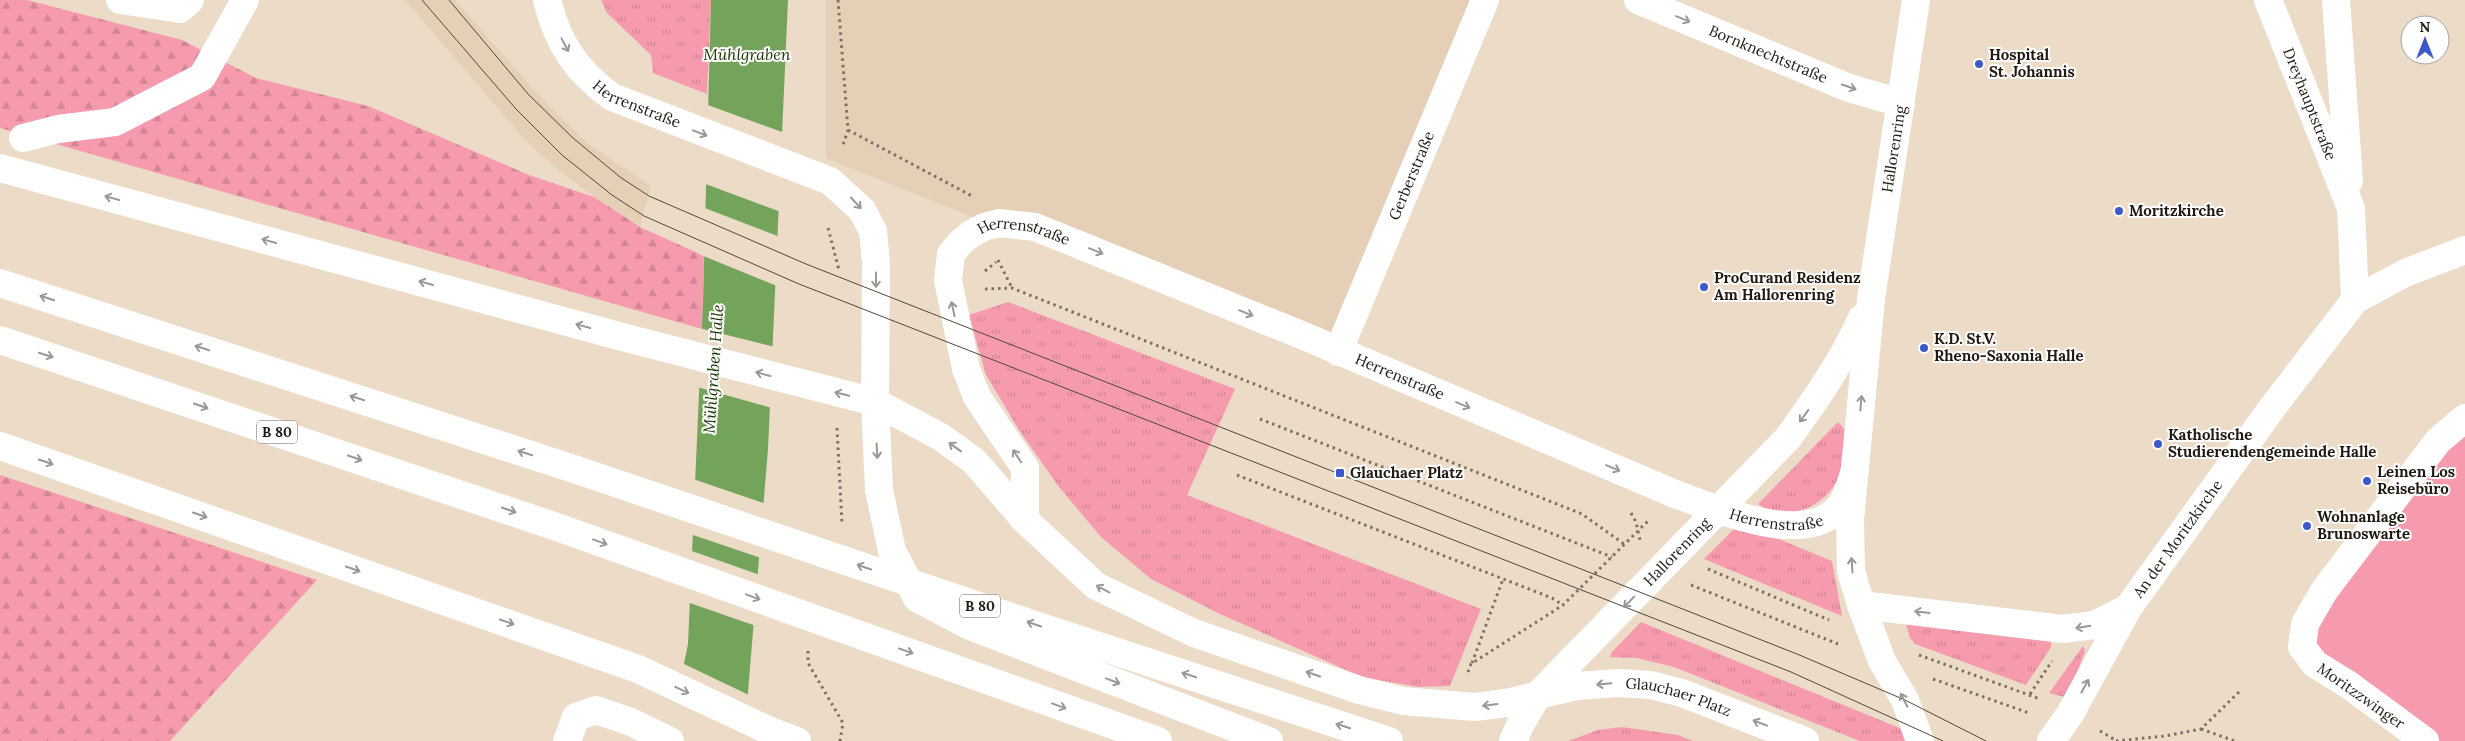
<svg xmlns="http://www.w3.org/2000/svg" width="2465" height="741" font-family="Lora,serif">
<style>
.built{fill:#e5cfb6}
.grass{fill:url(#grass-tufts)}
.forest{fill:url(#forest-firs)}
.park{fill:#f69bae}
.water{fill:#74a45c}
.pier{fill:#ecdbc7}
.lines{fill:none;stroke-linecap:round;stroke-linejoin:round}
.path{stroke:#7c7164;stroke-width:3;stroke-dasharray:2.5 4;stroke-linecap:butt}
.minor{stroke:#fff;stroke-width:28}
.major{stroke:#fff;stroke-width:28}
.tram{stroke:#50473d;stroke-width:1}
.oneway{stroke:#9a9894}
.poi-dot{fill:#3d58ca;stroke:#fff;stroke-width:2}
.labels{text-anchor:middle;stroke-width:4;stroke-linejoin:round;paint-order:stroke}
.shield{fill:#fff;stroke:#625e59;stroke-width:1}
.shield-label{font-size:14px;font-weight:bold;fill:#1f1912}
.street-label{font-size:15px;fill:#1f1912;stroke:#fff}
.poi-label{font-size:15px;font-weight:bold;fill:#1f1912;stroke:#fff;text-anchor:start}
.water-label{font-size:16px;font-style:italic;fill:#163501;stroke:#fff}
</style>
<defs>
<pattern id="grass-tufts" width="24" height="20" patternUnits="userSpaceOnUse" patternTransform="scale(1.25)"><rect width="24" height="20" fill="#f69bae"/><path d="M3 7l-1-3M5 7V3M7 7l1-3M15 17l-1-3M17 17v-4M19 17l1-3" fill="none" stroke="#d28595"/></pattern>
<pattern id="forest-firs" width="22" height="20" patternUnits="userSpaceOnUse" patternTransform="scale(1.25)"><rect width="22" height="20" fill="#f69bae"/><path d="M5 1l3.5 6h-7zM16 11l3.5 6h-7z" fill="#d28595"/></pattern>
</defs>
<rect width="100%" height="100%" fill="#ecdbc7"/>
<path class="built" d="M405 0H455L541 98 566 123 592 147 651 186 640 227 594 197 557 169 527 142Z
M826 0H1485L1333 362 826 158Z"/>
<path class="grass" d="M601 0H711L707 94 653 73 651 55 607 13Z
M1008 302 1235 389 1187 495 1481 609 1450 686 1418 687 1362 677 1220 614 1151 579 1101 537 1059 487 1019 430 986 375 969 315Z
M1838 422 1846 431C1846 446 1843 471 1835 484 1820 510 1782 522 1758 504Z
M1740 523 1832 561 1842 616 1704 559Z
M1641 622 1902 729 1907 741H1860L1674 667 1637 658 1610 657 1612 652Z
M1906 624 2051 641V647L2026 685 1915 644 1910 638Z
M2083 646 2085 651 2073 684 2064 697 2049 693Z
M1622 727 1678 735 1693 741H1568L1598 730Z"/>
<path class="forest" d="M0 0H27L182 40 256 78 368 106 529 175 594 197 640 227 704 256 702 329 0 128Z
M0 475 317 580 170 741H0Z"/>
<path class="park" d="M2465 418V741H2425L2315 664 2305 624Z"/>
<path class="water" d="M711 0H788L768 449 744 741H668L688 644 703 302Z"/>
<path class="pier" d="M705 104 785 133 781 212 703 183Z
M702 207 780 237 777 286 701 255Z
M699 328 775 347 772 408 697 387Z
M693 479 766 504 761 558 690 534Z
M689 550 760 575 756 626 687 602Z
M682 663 751 696 747 741H666Z"/>
<g class="lines">
<path class="path" d="M838 0 848 130 842 148
M848 130 972 196
M828 228 839 270
M998 260 1012 288
M985 271 996 262
M985 289 1012 288 1582 514 1624 544
M1260 419 1612 557
M837 428 842 524
M1237 475 1552 598 1563 605
M1631 513 1636 522 1640 540
M1708 569 1829 620
M1691 585 1838 644
M808 651V663L843 723 840 741
M1919 655 2040 699
M1472 663 1503 579
M1468 672 1471 664 1563 605 1649 520
M1933 679 2029 713
M2030 694 2052 661
M2201 729 2235 741
M2100 731 2117 741
M2116 741 2165 736 2201 729 2239 692"/>
<g class="minor">
<path d="M120 0 180 9 190 0"/>
<path id="s1" d="M547 0C558 44 576 71 612 97L830 181 862 210 873 231 876 263 875 402 879 490 892 551 917 598 970 626 1269 741"/>
<path id="s2" d="M1638 0 1849 88 1901 103"/>
<path d="M1916 0 1871 299 1850 520 1851 571 1861 605 1882 661 1905 700 1920 741"/>
<path id="s3" d="M2268 0 2351 208 2355 300"/>
<path d="M2336 0 2349 181"/>
<path d="M23 138 58 129 115 122 202 77 245 0"/>
<path id="s4" d="M1338 352 1485 0"/>
<path id="s5" d="M875 402 941 437 974 461 1025 520 1096 586 1194 633 1359 690 1403 701 1475 707 1506 703 1577 686 1618 683 1651 685 1682 693 1805 741"/>
<path id="s6" d="M1025 520V468L977 397 966 369 948 280 951 254 960 243 971 234 984 227 999 223 1035 227 1304 336 1675 494C1715 508 1808 550 1841 505 1848 495 1851 482 1855 470"/>
<path d="M1861 605 2063 629 2094 625 2128 608"/>
<path d="M768 730 797 741"/>
<path d="M567 741 576 717 596 710 631 722 670 741"/>
<path id="s7" d="M1513 741 1521 723 1537 696 1788 438C1816 399 1842 362 1862 318"/>
<path id="s8" d="M2051 741 2070 714 2128 608 2275 404 2355 300 2405 273 2465 250"/>
<path d="M2425 741 2349 685 2315 664 2302 647 2305 624 2324 591 2438 441 2465 418"/>
</g>
<path class="major" d="M0 168 630 339 875 402
M0 283 571 468 1041 627 1389 741
M0 340 554 526 1158 741
M0 446 638 669 768 730"/>
<path class="tram" d="M422 0 516 109 562 155 612 195 644 216 799 284 1791 672 1943 741
M449 0 528 94 573 138 620 177 649 196 806 264 1797 654 1905 700 1986 741"/>
</g>
<defs><path id="oneway-shaft" d="M-6 0H5M1.5-3L5.5 0L1.5 3" fill="none" stroke-width="1.6" stroke-linecap="round" stroke-linejoin="round" transform="scale(1.25)"/></defs>
<g class="oneway">
<use href="#oneway-shaft" transform="translate(1683 19) rotate(23)"/>
<use href="#oneway-shaft" transform="translate(565 45) rotate(62)"/>
<use href="#oneway-shaft" transform="translate(1849 87) rotate(19)"/>
<use href="#oneway-shaft" transform="translate(700 133) rotate(21)"/>
<use href="#oneway-shaft" transform="translate(112 198) rotate(-165)"/>
<use href="#oneway-shaft" transform="translate(856 203) rotate(47)"/>
<use href="#oneway-shaft" transform="translate(269 241) rotate(-165)"/>
<use href="#oneway-shaft" transform="translate(1096 251) rotate(22)"/>
<use href="#oneway-shaft" transform="translate(876 280) rotate(90)"/>
<use href="#oneway-shaft" transform="translate(426 283) rotate(-165)"/>
<use href="#oneway-shaft" transform="translate(47 298) rotate(-162)"/>
<use href="#oneway-shaft" transform="translate(953 309) rotate(-102)"/>
<use href="#oneway-shaft" transform="translate(1246 313) rotate(22)"/>
<use href="#oneway-shaft" transform="translate(583 326) rotate(-165)"/>
<use href="#oneway-shaft" transform="translate(202 348) rotate(-162)"/>
<use href="#oneway-shaft" transform="translate(46 355) rotate(18)"/>
<use href="#oneway-shaft" transform="translate(763 374) rotate(-165)"/>
<use href="#oneway-shaft" transform="translate(842 394) rotate(-166)"/>
<use href="#oneway-shaft" transform="translate(357 398) rotate(-162)"/>
<use href="#oneway-shaft" transform="translate(1861 403) rotate(-85)"/>
<use href="#oneway-shaft" transform="translate(1463 405) rotate(23)"/>
<use href="#oneway-shaft" transform="translate(201 406) rotate(19)"/>
<use href="#oneway-shaft" transform="translate(1804 416) rotate(126)"/>
<use href="#oneway-shaft" transform="translate(955 447) rotate(-144)"/>
<use href="#oneway-shaft" transform="translate(877 451) rotate(87)"/>
<use href="#oneway-shaft" transform="translate(525 453) rotate(-162)"/>
<use href="#oneway-shaft" transform="translate(1017 456) rotate(-123)"/>
<use href="#oneway-shaft" transform="translate(355 458) rotate(19)"/>
<use href="#oneway-shaft" transform="translate(46 462) rotate(19)"/>
<use href="#oneway-shaft" transform="translate(1613 468) rotate(23)"/>
<use href="#oneway-shaft" transform="translate(509 510) rotate(19)"/>
<use href="#oneway-shaft" transform="translate(200 515) rotate(19)"/>
<use href="#oneway-shaft" transform="translate(600 542) rotate(20)"/>
<use href="#oneway-shaft" transform="translate(1852 565) rotate(-94)"/>
<use href="#oneway-shaft" transform="translate(864 567) rotate(-161)"/>
<use href="#oneway-shaft" transform="translate(353 569) rotate(19)"/>
<use href="#oneway-shaft" transform="translate(1103 589) rotate(-152)"/>
<use href="#oneway-shaft" transform="translate(753 597) rotate(20)"/>
<use href="#oneway-shaft" transform="translate(1629 602) rotate(134)"/>
<use href="#oneway-shaft" transform="translate(1922 612) rotate(-173)"/>
<use href="#oneway-shaft" transform="translate(507 622) rotate(19)"/>
<use href="#oneway-shaft" transform="translate(1034 624) rotate(-161)"/>
<use href="#oneway-shaft" transform="translate(2083 627) rotate(170)"/>
<use href="#oneway-shaft" transform="translate(906 651) rotate(20)"/>
<use href="#oneway-shaft" transform="translate(1313 674) rotate(-161)"/>
<use href="#oneway-shaft" transform="translate(1189 675) rotate(-162)"/>
<use href="#oneway-shaft" transform="translate(1113 681) rotate(21)"/>
<use href="#oneway-shaft" transform="translate(1604 684) rotate(175)"/>
<use href="#oneway-shaft" transform="translate(2085 686) rotate(-61)"/>
<use href="#oneway-shaft" transform="translate(682 690) rotate(25)"/>
<use href="#oneway-shaft" transform="translate(1904 700) rotate(-117)"/>
<use href="#oneway-shaft" transform="translate(1490 705) rotate(173)"/>
<use href="#oneway-shaft" transform="translate(1059 706) rotate(20)"/>
<use href="#oneway-shaft" transform="translate(1760 723) rotate(-159)"/>
<use href="#oneway-shaft" transform="translate(1343 726) rotate(-162)"/>
</g>
<g class="poi-dot">
<circle cx="1979" cy="64" r="5"/>
<circle cx="2119" cy="211" r="5"/>
<circle cx="1704" cy="287" r="5"/>
<circle cx="1924" cy="348" r="5"/>
<circle cx="2158" cy="444" r="5"/>
<rect x="1335" y="468" width="10" height="10" rx="2.5"/>
<circle cx="2367" cy="481" r="5"/>
<circle cx="2307" cy="526" r="5"/>
</g>
<g class="labels">
<g class="shield">
<rect x="257" y="420.5" width="40" height="23" rx="4"/>
<rect x="960" y="594.5" width="40" height="23" rx="4"/>
</g>
<g class="shield-label">
<text x="277" y="437">B 80</text>
<text x="980" y="611">B 80</text>
</g>
<g class="street-label">
<text dy="5" stroke="none"><textPath href="#s2" startOffset="141">Bornknechtstraße</textPath></text>
<text dy="5" stroke="none"><textPath href="#s1" startOffset="145">Herrenstraße</textPath></text>
<text dy="5" stroke="none"><textPath href="#s3" startOffset="112">Dreyhauptstraße</textPath></text>
<text transform="translate(1894 149) rotate(-81)" y="5">Hallorenring</text>
<text dy="5" stroke="none"><textPath href="#s4" startOffset="191">Gerberstraße</textPath></text>
<text dy="5" stroke="none"><textPath href="#s6" startOffset="369">Herrenstraße</textPath></text>
<text dy="5" stroke="none"><textPath href="#s6" startOffset="774">Herrenstraße</textPath></text>
<text dy="5" stroke="none"><textPath href="#s6" startOffset="1179">Herrenstraße</textPath></text>
<text dy="5" stroke="none"><textPath href="#s8" startOffset="239">An der Moritzkirche</textPath></text>
<text dy="5" stroke="none"><textPath href="#s7" startOffset="252">Hallorenring</textPath></text>
<text transform="translate(2361 696) rotate(35)" y="5">Moritzzwinger</text>
<text dy="5" stroke="none"><textPath href="#s5" startOffset="899">Glauchaer Platz</textPath></text>
</g>
<g class="poi-label">
<text x="1989" y="60">Hospital<tspan x="1989" dy="17">St. Johannis</tspan></text>
<text x="2129" y="216">Moritzkirche</text>
<text x="1714" y="283">ProCurand Residenz<tspan x="1714" dy="17">Am Hallorenring</tspan></text>
<text x="1934" y="344">K.D. St.V.<tspan x="1934" dy="17">Rheno-Saxonia Halle</tspan></text>
<text x="2168" y="440">Katholische<tspan x="2168" dy="17">Studierendengemeinde Halle</tspan></text>
<text x="2377" y="477">Leinen Los<tspan x="2377" dy="17">Reisebüro</tspan></text>
<text x="1350" y="478">Glauchaer Platz</text>
<text x="2317" y="522">Wohnanlage<tspan x="2317" dy="17">Brunoswarte</tspan></text>
</g>
<g class="water-label">
<text x="747" y="60">Mühlgraben</text>
<text transform="translate(713 369) rotate(-86)" y="6">Mühlgraben Halle</text>
</g>
</g>
<g transform="translate(2425 40)"><circle r="24" fill="#ffffff" stroke="#a5a3a0"/>
<path d="M0-4L9 19L0 12L-9 19Z" fill="#3d58ca"/>
<text y="-8" font-size="14" font-weight="bold" text-anchor="middle" fill="#1f1912">N</text>
</g>
</svg>
